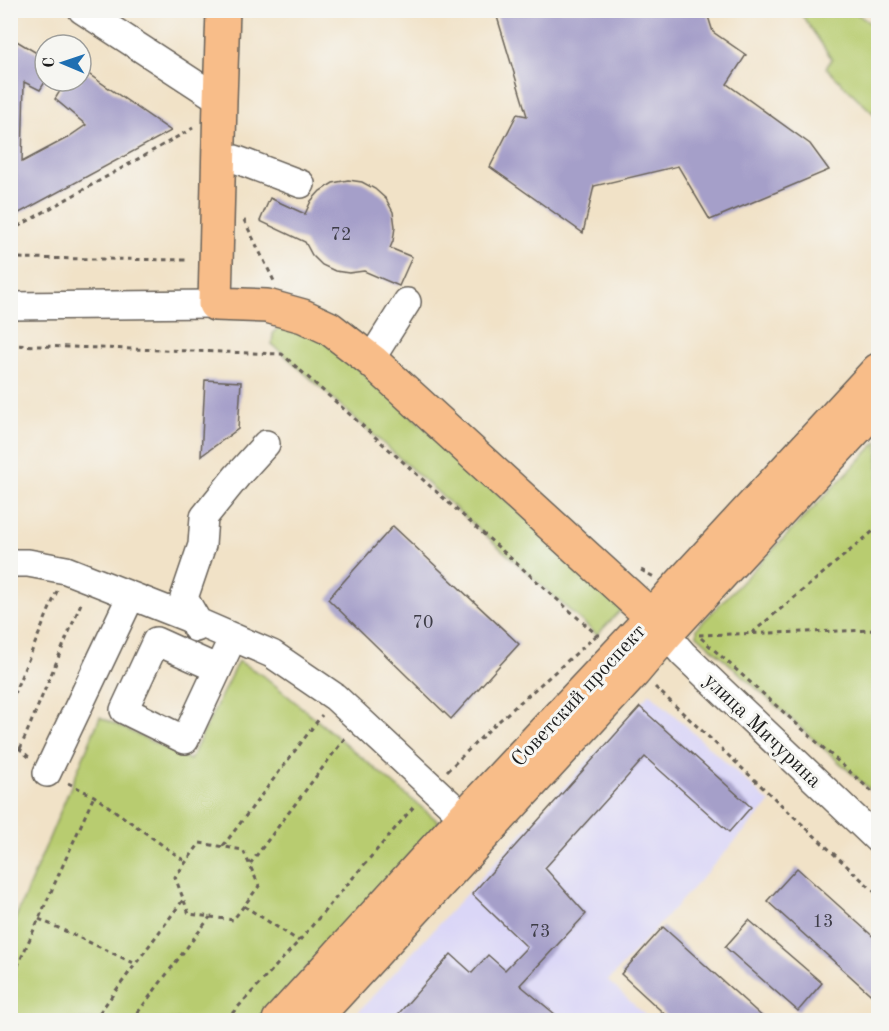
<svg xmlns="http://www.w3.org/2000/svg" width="889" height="1031" font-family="'Old Standard TT',serif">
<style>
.built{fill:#dad6f7}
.green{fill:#b8cc70;stroke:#6a7446;stroke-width:1.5}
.building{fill:#a59fc9}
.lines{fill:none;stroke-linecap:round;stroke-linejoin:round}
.minor-casing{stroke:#676158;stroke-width:30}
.major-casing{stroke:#676158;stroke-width:36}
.path{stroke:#676158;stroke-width:3;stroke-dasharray:4.5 4.5;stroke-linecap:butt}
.minor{stroke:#fff;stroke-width:27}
.major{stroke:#f8bd89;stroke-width:33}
.labels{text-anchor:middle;stroke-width:6;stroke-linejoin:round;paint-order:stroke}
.number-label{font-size:18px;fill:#3e3d47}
.street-label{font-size:21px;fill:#1c1c1c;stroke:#f6f6f2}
</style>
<rect width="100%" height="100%" fill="#f6f6f2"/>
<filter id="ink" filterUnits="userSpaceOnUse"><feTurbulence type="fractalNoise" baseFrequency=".0167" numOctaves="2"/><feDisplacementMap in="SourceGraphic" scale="12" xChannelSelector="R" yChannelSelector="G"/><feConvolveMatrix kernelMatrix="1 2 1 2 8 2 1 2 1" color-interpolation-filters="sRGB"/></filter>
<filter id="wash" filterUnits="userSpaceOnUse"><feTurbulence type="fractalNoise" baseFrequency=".008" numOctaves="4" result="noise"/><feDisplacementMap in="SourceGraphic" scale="24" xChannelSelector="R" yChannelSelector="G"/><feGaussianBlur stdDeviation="1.35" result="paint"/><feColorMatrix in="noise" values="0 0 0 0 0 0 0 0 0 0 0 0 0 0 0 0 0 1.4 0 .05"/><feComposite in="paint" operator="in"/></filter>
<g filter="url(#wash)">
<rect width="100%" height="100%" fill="#f1e2c7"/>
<path class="built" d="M650 693 770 803 608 981 651 1020H351Z"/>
<path class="green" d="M799 11H853L878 29V118L826 68 832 59Z
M307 323 625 606 597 635 272 344 273 334 279 325Z
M878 441V797L697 635V628Z
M238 661 264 676 439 822 260 1020H11V929L100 717 190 760Z"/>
<g id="blocks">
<path class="building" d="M495 10H706L713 32 746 55 727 84 810 144 829 170 710 220 678 166 594 186 583 233 490 167 517 114 527 116Z
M10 37 45 58V82L40 90 24 82 22 162 67 138 86 125 55 99 66 81H81V69L171 131 10 218Z
M348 180 362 182 375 189 386 199 393 212 395 227 393 241 390 248 412 257 399 286 364 271 349 273 335 271 322 265 312 255 305 242 260 221 270 198 305 214 311 201 320 191 333 183Z
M205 380 241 382 238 429 201 456Z
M393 526 519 644 451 719 328 599Z
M640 707 751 807 729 832 645 757 545 868 586 914 520 985 562 1020H495L490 1016 485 1020H393L451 954 472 973 488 955 505 970 527 947 472 894Z
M797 868 878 941V1001L767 901Z
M749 920 822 983 798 1011 725 947Z
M663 927 766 1020H671L621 974Z"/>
</g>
</g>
<g filter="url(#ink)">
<use href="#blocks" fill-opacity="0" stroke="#676158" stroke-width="1.5"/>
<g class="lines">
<defs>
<path id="minor" d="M82 10 220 100
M235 159 301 184
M10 306 215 304
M372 361 376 351 407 302
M10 563H28L66 570 198 622 272 654 335 697 464 817
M652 618 683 654 878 840
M196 628 198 622 184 598 202 545 204 517 237 476 266 444
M218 669 156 641 124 710 185 740 233 637
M47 773 131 596"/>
<path id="major" d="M223 10 220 100 215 304 267 306 303 316 329 328 372 361 652 617
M279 1020 464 817 652 617 674 591 878 370
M313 1020 634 672 666 634 878 405"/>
</defs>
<use href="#minor" class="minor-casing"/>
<use href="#major" class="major-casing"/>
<path class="path" d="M244 220 274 281
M10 231 193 128
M10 258 190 260
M10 345 282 354 597 635H600
M641 570 654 577
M752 633 878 527
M699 635 878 630
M701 638 878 797
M655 687 878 895
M10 703 57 591
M10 745 20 749 30 758
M20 749 82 601
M447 771 492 727 597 635
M68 783 94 796 186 862
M200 843 243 850 259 886 233 920 189 914 175 877Z
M223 846 322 715
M250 864 345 738
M244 906 299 941
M39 919 136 964
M10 983 94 796
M94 1020 183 900
M132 1020 210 917
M226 1020 299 941 416 804"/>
<use href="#minor" class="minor"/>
<use href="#major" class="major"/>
</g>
</g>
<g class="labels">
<g class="number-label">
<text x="341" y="240">72</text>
<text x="423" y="628">70</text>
<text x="823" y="927">13</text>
<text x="540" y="937">73</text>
</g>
<g class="street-label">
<text transform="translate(578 695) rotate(-47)" y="7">Советский проспект</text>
<text transform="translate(763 730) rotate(44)" y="7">улица Мичурина</text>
</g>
</g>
<rect width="889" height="1031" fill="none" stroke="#f6f6f2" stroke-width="36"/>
<g transform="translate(63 63) rotate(272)"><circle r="28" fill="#f6f6f2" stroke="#9f9f9c" stroke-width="1.5"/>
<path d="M0-4.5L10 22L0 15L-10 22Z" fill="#1f6fb2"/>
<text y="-9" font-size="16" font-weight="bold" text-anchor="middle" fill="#1c1c1c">С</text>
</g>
</svg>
